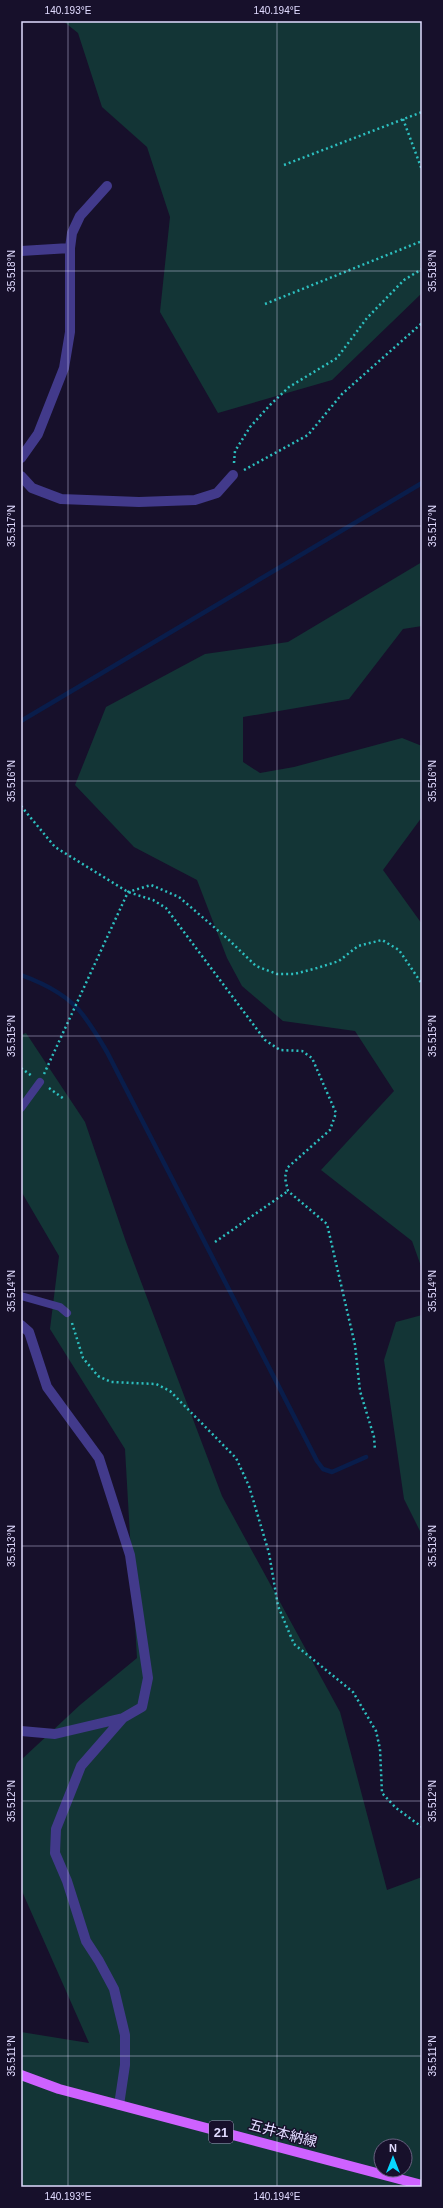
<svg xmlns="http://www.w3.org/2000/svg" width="443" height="2208" font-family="Helvetica,'Noto Sans JP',sans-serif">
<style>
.green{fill:#133536;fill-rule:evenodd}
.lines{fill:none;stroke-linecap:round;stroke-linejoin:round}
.stream{stroke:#091d4b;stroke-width:4.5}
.path{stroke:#2dc0c0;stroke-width:2.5;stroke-dasharray:2 3;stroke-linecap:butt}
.service{stroke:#423a8b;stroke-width:8}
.minor{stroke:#423a8b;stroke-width:10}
.primary{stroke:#ce62ff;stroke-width:10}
.ticks{fill:none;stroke:#e1dbff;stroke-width:1;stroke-opacity:0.45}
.labels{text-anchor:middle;stroke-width:3;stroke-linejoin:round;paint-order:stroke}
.shield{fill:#17102b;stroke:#a49ebf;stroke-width:1}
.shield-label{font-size:13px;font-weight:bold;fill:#e1dbff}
.street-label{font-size:14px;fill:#e1dbff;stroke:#17102b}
.neatline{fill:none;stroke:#e1dbff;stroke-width:1.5}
.ticks-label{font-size:10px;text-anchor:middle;fill:#e1dbff}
</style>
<rect width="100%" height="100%" fill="#17102b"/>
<path class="green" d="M63 21H422V293L332 380 218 413 160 312 170 217 147 147 102 107 78 33Z
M422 562V626L403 629 349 699 243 717V762L260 773 294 767 402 738 422 746V817L383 870 422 924V1269L412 1241 321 1170 394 1091 355 1031 283 1021 242 986 227 958 197 880 134 847 75 785 106 707 205 654 288 642Z
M26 1033 85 1122 126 1242 222 1496 340 1712 387 1890 422 1877V2187H21V2032L89 2043 21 1889V1760L80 1705 137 1658 125 1449 50 1329 59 1256 21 1191V1035ZM381 2146H405V2170H381Z
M422 1315V1535L404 1499 384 1360 396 1322Z"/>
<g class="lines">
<path class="stream" d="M21 721 422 483
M21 975C43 983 69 996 83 1015 92 1027 100 1040 107 1052L317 1461 323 1469 332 1472 366 1457"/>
<path class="path" d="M403 119 422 170
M284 165 422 112
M265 304 422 241
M234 463 235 451 250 427 270 405 289 387 337 358 367 318 404 280 422 269
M244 470 308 435 342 394 422 323
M21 806 55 847 128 892 153 900 166 908 265 1040 280 1050 302 1051 312 1058 336 1113 330 1130 287 1168 285 1178 288 1191 327 1224 355 1345 360 1391 374 1437 375 1450
M21 1068 32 1076
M44 1074 128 892 151 885 179 897 229 940 256 966 277 974H294L317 968 339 961 358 946 382 940 399 950 422 984
M49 1088 64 1099
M215 1242 288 1191
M72 1323 83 1358 98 1376 111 1382 156 1384 170 1391 236 1458 249 1486 269 1553 278 1606 294 1644 353 1692 376 1731 380 1749 382 1793 396 1808 422 1827"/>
<path class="service" d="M21 1108 40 1082
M21 1296 60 1307 67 1313"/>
<path class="minor" d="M21 251 70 248
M21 458 38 434 64 368 70 332V248L72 233 80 216 107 186
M21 476 32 488 61 499 139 502 195 500 217 493 233 475
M21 1325 29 1332 47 1387 99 1458 130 1555 148 1678 142 1707 123 1718 55 1734 21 1731
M119 2105 125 2065V2035L120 2014 114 1989 99 1961 86 1941 67 1881 55 1853 56 1829 81 1766 123 1718"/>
<path class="primary" d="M21 2075 59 2089 422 2185"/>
</g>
<path class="ticks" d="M68 21V2187M277 21V2187M21 271H422M21 526H422M21 781H422M21 1036H422M21 1291H422M21 1546H422M21 1801H422M21 2056H422"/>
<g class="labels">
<rect class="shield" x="209" y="2121" width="24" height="22" rx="3"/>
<g class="shield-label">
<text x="221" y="2137">21</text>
</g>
<g class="street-label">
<text transform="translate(283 2133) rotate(15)" y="5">五井本納線</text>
</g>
</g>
<rect width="443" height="2208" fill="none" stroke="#17102b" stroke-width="44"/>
<g transform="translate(393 2158)"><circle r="19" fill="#17102b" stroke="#686180"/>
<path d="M0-3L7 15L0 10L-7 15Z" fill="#07d7ff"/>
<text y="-6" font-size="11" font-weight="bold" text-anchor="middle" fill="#e1dbff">N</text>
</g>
<rect x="22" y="22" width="399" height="2164" class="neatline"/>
<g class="ticks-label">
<text x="68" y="14">140.193°E</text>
<text x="277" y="14">140.194°E</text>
<text transform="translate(11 271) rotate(-90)" y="4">35.518°N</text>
<text transform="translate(432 271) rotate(-90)" y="4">35.518°N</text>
<text transform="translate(11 526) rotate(-90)" y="4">35.517°N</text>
<text transform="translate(432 526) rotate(-90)" y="4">35.517°N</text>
<text transform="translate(11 781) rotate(-90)" y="4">35.516°N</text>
<text transform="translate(432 781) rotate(-90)" y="4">35.516°N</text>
<text transform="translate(11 1036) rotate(-90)" y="4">35.515°N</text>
<text transform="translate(432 1036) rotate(-90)" y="4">35.515°N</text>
<text transform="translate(11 1291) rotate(-90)" y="4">35.514°N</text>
<text transform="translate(432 1291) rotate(-90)" y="4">35.514°N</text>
<text transform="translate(11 1546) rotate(-90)" y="4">35.513°N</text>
<text transform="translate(432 1546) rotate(-90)" y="4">35.513°N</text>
<text transform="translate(11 1801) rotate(-90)" y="4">35.512°N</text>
<text transform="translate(432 1801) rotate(-90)" y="4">35.512°N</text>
<text transform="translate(11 2056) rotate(-90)" y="4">35.511°N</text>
<text transform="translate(432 2056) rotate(-90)" y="4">35.511°N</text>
<text x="68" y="2200">140.193°E</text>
<text x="277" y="2200">140.194°E</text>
</g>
</svg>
